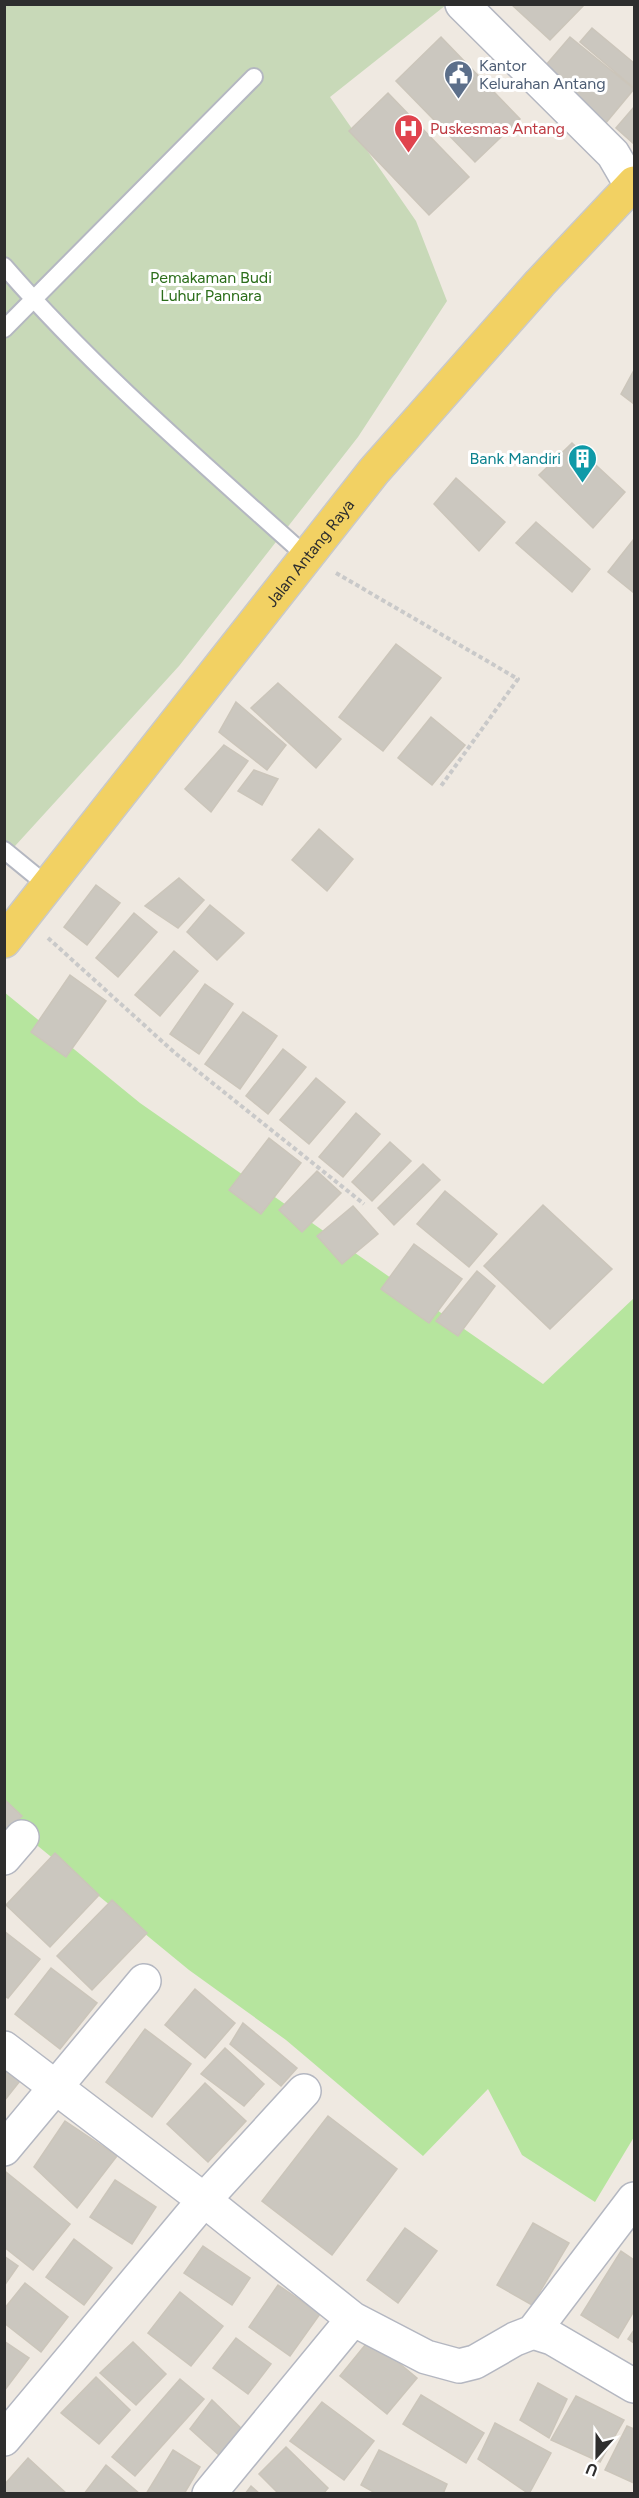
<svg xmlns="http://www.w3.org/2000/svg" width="639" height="2498" font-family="Figtree,sans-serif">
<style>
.green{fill:#b6e59e}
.cemetery{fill:#c8d9b8}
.building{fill:#cbc7bf;stroke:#cbc5ba;stroke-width:1.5}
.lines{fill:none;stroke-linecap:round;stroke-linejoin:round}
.lane-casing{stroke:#b4b7c1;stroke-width:20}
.street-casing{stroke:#b4b7c1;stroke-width:36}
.primary-casing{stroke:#c9c9c9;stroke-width:36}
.path{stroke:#c9c9c9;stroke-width:4;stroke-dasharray:4.5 3;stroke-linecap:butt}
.lane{stroke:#fff;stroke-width:16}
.street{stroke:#fff;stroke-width:33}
.primary{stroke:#f2d163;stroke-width:33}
.labels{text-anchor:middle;stroke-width:6;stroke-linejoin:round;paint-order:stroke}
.service-label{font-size:16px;fill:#4e5e75;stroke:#fff;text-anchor:start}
.health-label{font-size:16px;fill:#be3a42;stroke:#fff;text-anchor:start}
.park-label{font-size:16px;fill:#2c6e1b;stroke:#fff}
.culture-label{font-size:16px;fill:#0d838f;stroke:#fff;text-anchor:end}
.street-label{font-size:16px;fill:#2e2e2e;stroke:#fff}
</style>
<rect width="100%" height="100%" fill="#efe9e1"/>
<path class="green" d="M4 992 140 1103 543 1384 634 1298V2137L595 2202 522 2155 488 2089 423 2156 286 2040 189 1970 5 1819Z"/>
<path class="cemetery" d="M5 5H446L330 97 416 221 447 301 358 437 179 666 5 857Z"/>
<path class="building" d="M511 4H585L550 40Z
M592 28 634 63V88L580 42Z
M441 37 520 119 475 162 396 81Z
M570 37 634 89 605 124 540 72Z
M388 93 469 177 429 215 349 131Z
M634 107V144L616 128Z
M634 370V404L621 394Z
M572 443 625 492 593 528 539 475Z
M456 478 505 522 479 551 434 504Z
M536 522 590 569 572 592 516 543Z
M634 539V593L608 572Z
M396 644 441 678 383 751 339 717Z
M278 683 341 739 316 768 251 708Z
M236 702 286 745 267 770 219 732Z
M431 717 465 745 432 785 398 758Z
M224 745 248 761 211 812 185 789Z
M254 770 278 779 262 805 238 791Z
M319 829 353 859 327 891 292 860Z
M179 878 204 900 178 928 145 906Z
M96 885 120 903 87 945 64 927Z
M210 905 244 933 217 960 187 932Z
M134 913 157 932 118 977 96 958Z
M174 951 198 971 160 1016 135 995Z
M70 975 106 1001 66 1057 31 1032Z
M205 984 233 1004 199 1054 170 1034Z
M243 1012 277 1036 240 1089 205 1064Z
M283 1049 306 1067 268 1114 246 1096Z
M316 1078 345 1102 309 1144 280 1120Z
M356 1113 380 1134 343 1177 319 1157Z
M269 1138 301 1163 261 1214 229 1190Z
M390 1142 411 1161 372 1201 352 1182Z
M423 1164 440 1180 394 1225 378 1208Z
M317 1171 341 1193 302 1232 279 1210Z
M445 1191 497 1234 469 1267 417 1224Z
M543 1205 612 1269 550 1329 484 1266Z
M353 1206 378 1234 342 1264 317 1236Z
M414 1244 462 1279 429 1323 381 1289Z
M477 1271 495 1286 458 1336 436 1321Z
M4 1799 22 1816 4 1834Z
M55 1853 99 1895 50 1947 6 1905Z
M112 1900 147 1933 92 1990 57 1956Z
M4 1931 40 1959 8 1998 4 1996Z
M51 1968 97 2003 60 2049 15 2014Z
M195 1989 235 2023 205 2058 165 2025Z
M243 2023 297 2068 281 2086 230 2044Z
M145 2029 191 2064 152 2117 106 2082Z
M225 2048 264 2084 244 2106 201 2074Z
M4 2069 20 2081 4 2101Z
M205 2083 246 2121 208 2162 167 2124Z
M328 2116 397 2169 332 2255 262 2201Z
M65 2121 117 2156 77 2208 34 2167Z
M6 2172 70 2224 33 2270 4 2247Z
M115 2180 156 2207 132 2244 90 2217Z
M533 2223 569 2243 532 2305 497 2285Z
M405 2228 437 2251 398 2303 367 2280Z
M74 2239 112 2268 84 2305 46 2277Z
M203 2246 250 2278 232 2305 184 2273Z
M621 2251 634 2260V2311L618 2338 581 2315Z
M4 2256 18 2266 4 2286Z
M25 2283 68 2317 41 2352 4 2323V2309Z
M278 2285 320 2314 290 2356 249 2327Z
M180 2292 223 2326 191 2366 148 2333Z
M634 2330V2343L628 2339Z
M236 2338 271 2364 248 2394 213 2368Z
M370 2339 417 2378 387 2414 340 2376Z
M4 2341 29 2358 4 2391Z
M133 2342 166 2374 136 2405 100 2373Z
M96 2377 130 2410 99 2444 61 2413Z
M180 2379 204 2399 135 2476 112 2457Z
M538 2383 567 2399 549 2438 520 2420Z
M421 2395 484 2433 466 2463 403 2424Z
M576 2396 624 2420 600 2462 551 2440Z
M212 2400 242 2429 220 2456 190 2429Z
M322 2402 374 2441 344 2480 290 2441Z
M495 2423 551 2453 529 2494 478 2459Z
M627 2426 634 2429V2483L605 2470Z
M286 2447 328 2488 323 2494H279L259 2474Z
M173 2450 200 2467 184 2494H146Z
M379 2450 447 2484 443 2494H377L361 2485Z
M28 2458 67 2494H7L4 2491V2485Z
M106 2465 140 2494H84Z
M251 2486 260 2494H245Z"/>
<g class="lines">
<defs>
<path id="lane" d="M4 266C96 372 203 463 306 556
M4 329 254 77
M4 850 48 886"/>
<path id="street" d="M462 4 613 154 634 190
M4 1858 22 1837
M4 2048 204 2200 353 2319 426 2357 459 2366 475 2362 515 2339 533 2332 552 2338 634 2386
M4 2149 144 1981
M533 2332 634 2199
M4 2439 204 2200 304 2091
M209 2494 353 2319"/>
<g id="primary">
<path id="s1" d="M4 941 374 471 540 283 634 183"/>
</g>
</defs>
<use href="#lane" class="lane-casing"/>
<use href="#street" class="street-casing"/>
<use href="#primary" class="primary-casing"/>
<path class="path" d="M336 573 518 679 441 786
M48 938 175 1053 364 1204"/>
<use href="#lane" class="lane"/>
<use href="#street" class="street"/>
<use href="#primary" class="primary"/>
</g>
<defs>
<symbol id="civic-pin" viewBox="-11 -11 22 30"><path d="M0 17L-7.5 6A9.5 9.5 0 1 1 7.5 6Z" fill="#5c6f8a" stroke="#fff"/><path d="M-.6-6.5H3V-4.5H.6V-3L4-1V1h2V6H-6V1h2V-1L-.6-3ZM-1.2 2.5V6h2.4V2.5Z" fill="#fff"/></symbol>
<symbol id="hospital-pin" viewBox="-11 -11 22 30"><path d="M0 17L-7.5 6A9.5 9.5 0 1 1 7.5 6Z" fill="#e0444e" stroke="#fff"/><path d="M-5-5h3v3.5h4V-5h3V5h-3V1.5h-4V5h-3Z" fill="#fff"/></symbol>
<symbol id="building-pin" viewBox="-11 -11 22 30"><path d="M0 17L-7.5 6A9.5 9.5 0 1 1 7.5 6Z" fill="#0f9aa8" stroke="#fff"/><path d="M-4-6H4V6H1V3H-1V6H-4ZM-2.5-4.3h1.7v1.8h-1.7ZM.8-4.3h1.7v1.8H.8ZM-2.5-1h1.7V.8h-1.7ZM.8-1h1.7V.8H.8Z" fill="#fff"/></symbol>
</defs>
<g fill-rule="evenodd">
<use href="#civic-pin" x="442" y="58" width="33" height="45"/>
<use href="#hospital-pin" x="392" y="112" width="33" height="45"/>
<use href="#building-pin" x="566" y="442" width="33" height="45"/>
</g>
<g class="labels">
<g class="service-label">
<text x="479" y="71">Kantor<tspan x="479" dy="18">Kelurahan Antang</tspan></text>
</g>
<g class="health-label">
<text x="430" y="134">Puskesmas Antang</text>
</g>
<g class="park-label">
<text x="211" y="283">Pemakaman Budi<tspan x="211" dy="18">Luhur Pannara</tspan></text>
</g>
<g class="culture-label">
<text x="561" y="464">Bank Mandiri</text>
</g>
<g class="street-label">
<text dy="6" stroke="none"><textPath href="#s1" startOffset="494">Jalan Antang Raya</textPath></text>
</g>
</g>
<rect width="639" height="2498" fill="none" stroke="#2e2e2e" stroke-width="12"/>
<g transform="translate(597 2456) rotate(201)" stroke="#ffffff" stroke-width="4.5" paint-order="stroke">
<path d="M0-4.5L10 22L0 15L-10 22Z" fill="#2e2e2e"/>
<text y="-9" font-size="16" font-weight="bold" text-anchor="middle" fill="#2e2e2e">U</text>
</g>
</svg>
